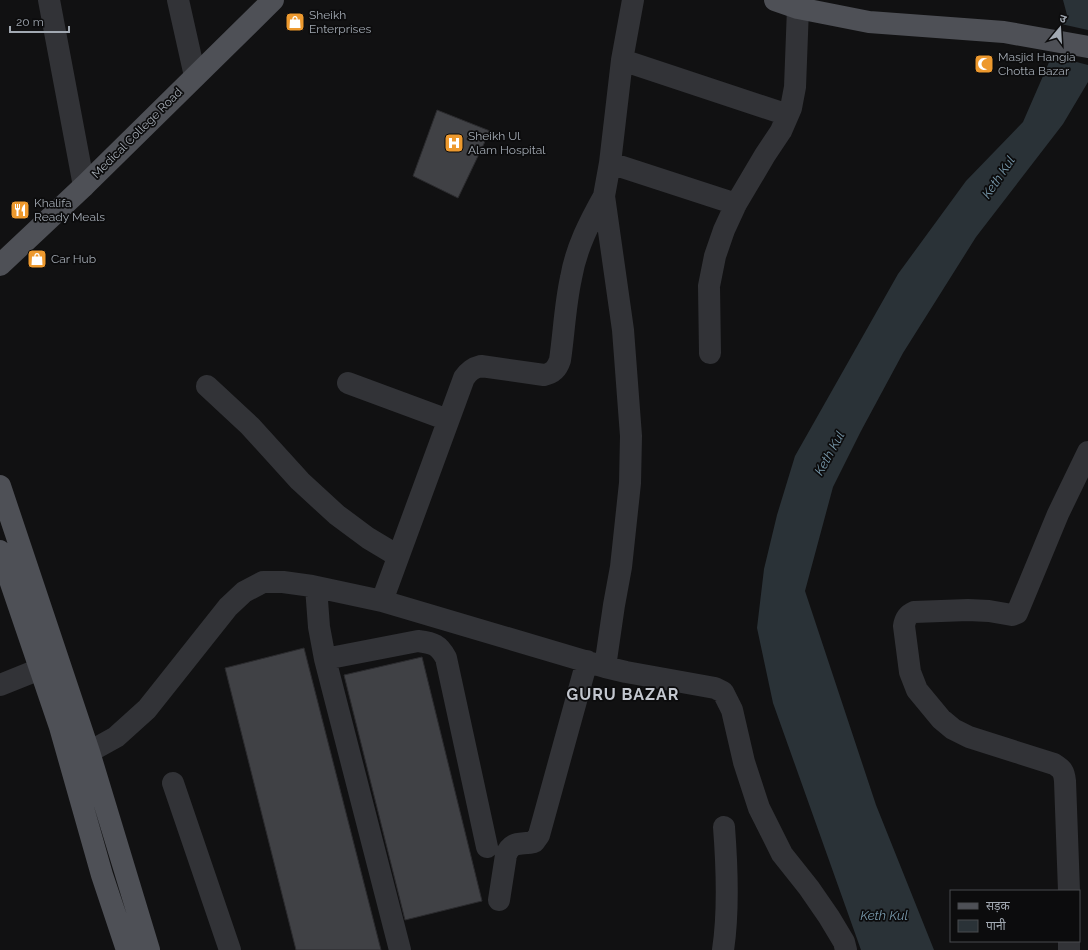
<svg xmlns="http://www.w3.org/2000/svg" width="1088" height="950" font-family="Raleway,'Noto Sans Devanagari',sans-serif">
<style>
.water{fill:#2a3237}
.pier{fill:#111112}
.building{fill:#404145;stroke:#2b2b2e}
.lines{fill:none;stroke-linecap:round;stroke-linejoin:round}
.minor{stroke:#323337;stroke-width:22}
.major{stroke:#4e5056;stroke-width:22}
.labels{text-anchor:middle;stroke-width:3.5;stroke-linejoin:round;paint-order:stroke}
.poi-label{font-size:12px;fill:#a2a9b2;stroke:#0c0c0d;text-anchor:start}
.street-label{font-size:12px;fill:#a2a9b2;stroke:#0c0c0d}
.water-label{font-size:13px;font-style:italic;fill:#799aad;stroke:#0c0c0d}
.district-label{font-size:16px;font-weight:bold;letter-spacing:1px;fill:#c3c7cf;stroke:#0c0c0d}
</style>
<rect width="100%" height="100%" fill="#111112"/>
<path class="water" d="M1063 0H1088V82L1063 124 976 237 903 353 861 431 833 487 805 591 876 805 934 950H861L773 703 757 628 764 569 777 515 795 456 898 274 966 181 1023 122 1050 60 1067 15Z"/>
<path class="pier" d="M1061 24 1088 30V65L1050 55Z"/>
<path class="building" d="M437 110 490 131 458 198 413 176Z
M304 648 381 950H296L225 668Z
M422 657 482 901 405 920 344 675Z"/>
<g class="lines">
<path class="minor" d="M49 0 84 186
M178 0 195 76
M622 60 788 115
M610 163 736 204
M710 353 709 286 715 256 724 230 736 204 765 155 781 131 791 108 795 87 798 8
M348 383 448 420
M207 386 250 426 300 481 337 515 368 538 398 556
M316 587 319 627 325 659 400 950
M382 601 464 378C469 371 473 368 481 366L544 375C553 373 557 369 560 360 564 333 565 305 571 278 576 248 590 221 604 196
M325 659 418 641C434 643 439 645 446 658L487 847
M605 667 614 605 621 567 630 483 631 436 623 330 604 196 610 163 622 60 633 0
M0 685 40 669
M72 758 89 752 116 737 147 709 228 607 244 592 263 582H283L312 586 382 601 605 667 626 672 715 688 723 692 732 710 744 762 759 808 782 854 809 888 829 917 844 942 846 950
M173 783 230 950
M1069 891 1065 781C1064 771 1062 769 1054 764L969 737 953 729 941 719 917 690 910 672 904 626C905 619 907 615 914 612L968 610 989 611 1012 615 1017 613 1058 514 1088 452
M499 900 506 855C512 840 521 845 534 842L539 835 587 661
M1069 941V950
M723 950C729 911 727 866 724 827"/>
<path class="major" d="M775 0 798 8 869 22 1004 32 1088 47
M0 265 84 186 273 0
M0 486 89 752 149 950
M0 551 60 727 102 875 127 950"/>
</g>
<defs>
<symbol id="shop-square" viewBox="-11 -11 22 22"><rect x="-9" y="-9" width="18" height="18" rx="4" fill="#ed992e" stroke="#0c0c0d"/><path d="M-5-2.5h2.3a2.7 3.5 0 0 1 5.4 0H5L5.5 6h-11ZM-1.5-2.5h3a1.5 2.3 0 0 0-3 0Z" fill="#fff"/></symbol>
<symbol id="mosque-square" viewBox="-11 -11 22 22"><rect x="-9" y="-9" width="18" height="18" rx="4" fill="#ed992e" stroke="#0c0c0d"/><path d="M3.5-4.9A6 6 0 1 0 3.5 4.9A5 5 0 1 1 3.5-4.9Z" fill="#fff"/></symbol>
<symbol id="hospital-square" viewBox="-11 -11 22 22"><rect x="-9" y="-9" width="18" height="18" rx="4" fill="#ed992e" stroke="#0c0c0d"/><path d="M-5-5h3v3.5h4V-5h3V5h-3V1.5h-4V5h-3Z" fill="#fff"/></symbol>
<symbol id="restaurant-square" viewBox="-11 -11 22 22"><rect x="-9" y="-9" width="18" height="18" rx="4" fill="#ed992e" stroke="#0c0c0d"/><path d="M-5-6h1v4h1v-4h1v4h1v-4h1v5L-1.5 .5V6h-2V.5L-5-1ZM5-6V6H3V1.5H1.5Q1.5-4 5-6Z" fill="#fff"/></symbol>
</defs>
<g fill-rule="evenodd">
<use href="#shop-square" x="284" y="11" width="22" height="22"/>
<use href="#mosque-square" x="973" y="53" width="22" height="22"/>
<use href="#hospital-square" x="443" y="132" width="22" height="22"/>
<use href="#restaurant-square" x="9" y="199" width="22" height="22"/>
<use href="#shop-square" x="26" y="248" width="22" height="22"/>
</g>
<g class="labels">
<g class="poi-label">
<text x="309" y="19">Sheikh<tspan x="309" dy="14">Enterprises</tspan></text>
<text x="998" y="61">Masjid Hangia<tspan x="998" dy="14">Chotta Bazar</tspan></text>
<text x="468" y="140">Sheikh Ul<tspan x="468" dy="14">Alam Hospital</tspan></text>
<text x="34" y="207">Khalifa<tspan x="34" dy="14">Ready Meals</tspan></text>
<text x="51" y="263">Car Hub</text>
</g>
<g class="street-label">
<text transform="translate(137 133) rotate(-45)" y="4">Medical College Road</text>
</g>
<g class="water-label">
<text transform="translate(998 177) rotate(-56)" y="5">Keth Kul</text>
<text transform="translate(829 453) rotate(-61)" y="5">Keth Kul</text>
<text x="884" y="920">Keth Kul</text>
</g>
<g class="district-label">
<text x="623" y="700">GURU BAZAR</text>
</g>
</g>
<rect x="950" y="890" width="130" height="52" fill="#0c0c0d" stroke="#484b4f"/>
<rect x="958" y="903" width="20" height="6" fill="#4e5056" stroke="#484b4f"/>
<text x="986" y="910" font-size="12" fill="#a2a9b2">सड़क</text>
<rect x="958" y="920" width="20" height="12" fill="#2a3237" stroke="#484b4f"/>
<text x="986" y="930" font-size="12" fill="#a2a9b2">पानी</text>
<g transform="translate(1060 28) rotate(18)" stroke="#0c0c0d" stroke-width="3" paint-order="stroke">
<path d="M0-3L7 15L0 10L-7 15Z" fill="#a2a9b2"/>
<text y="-6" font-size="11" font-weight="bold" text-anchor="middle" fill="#a2a9b2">उ</text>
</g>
<path d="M10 26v6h59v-6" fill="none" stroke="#a2a9b2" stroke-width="2"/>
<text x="16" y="26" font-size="12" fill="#a2a9b2" stroke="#0c0c0d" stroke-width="3" paint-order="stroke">20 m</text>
</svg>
